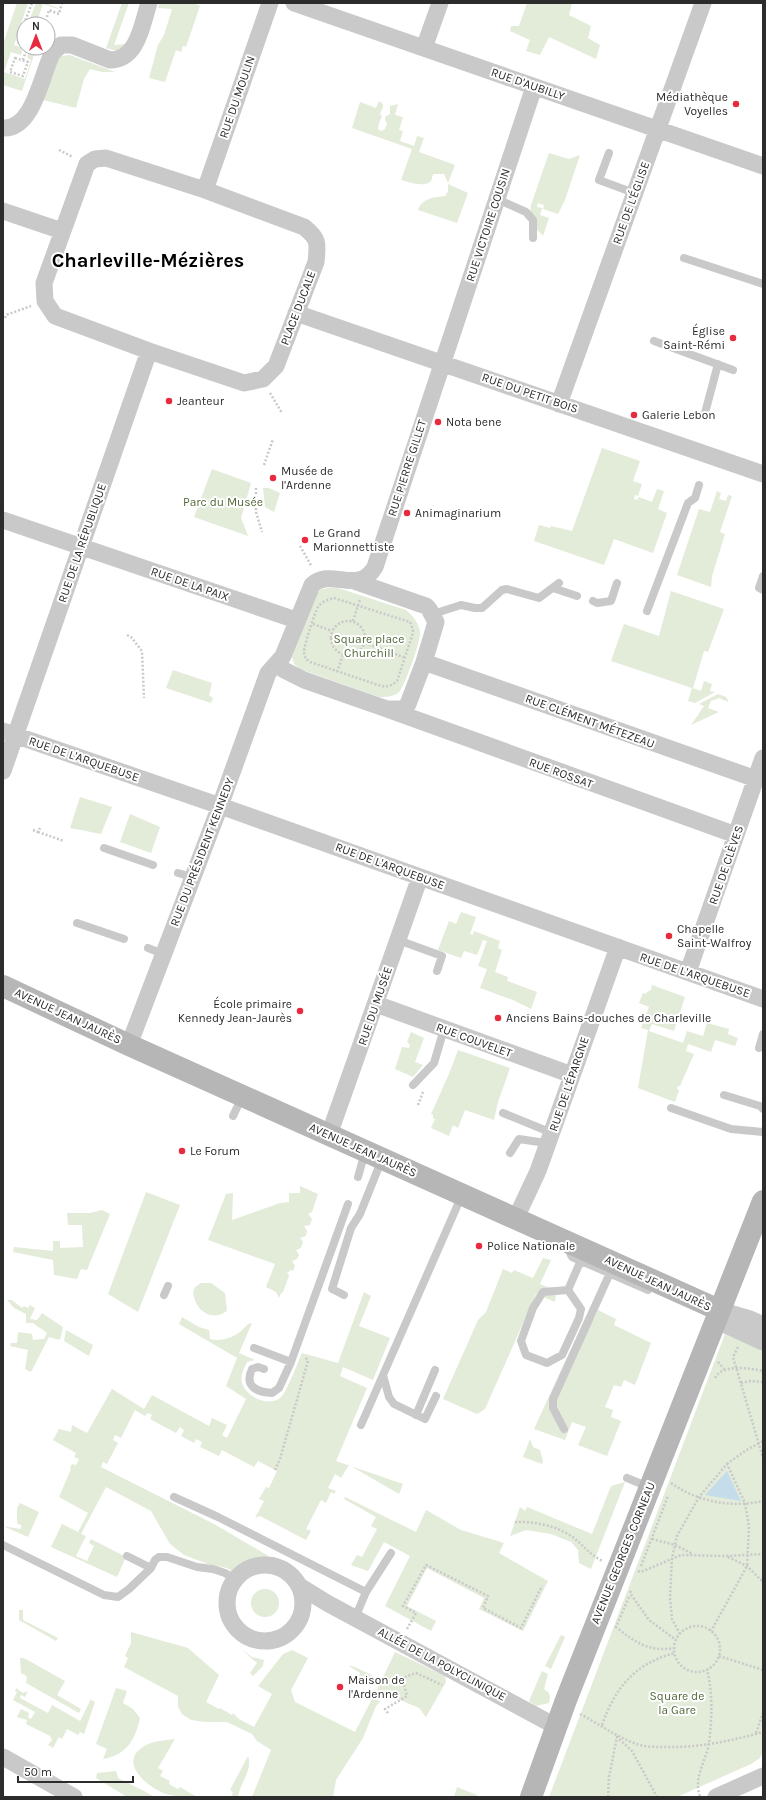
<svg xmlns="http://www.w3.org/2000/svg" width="766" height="1800" font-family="Karla,sans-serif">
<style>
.green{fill:#e3ebd9}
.water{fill:#c5ddeb}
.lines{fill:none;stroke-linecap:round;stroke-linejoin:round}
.path{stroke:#c9c9c9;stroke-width:2.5;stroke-dasharray:2 2;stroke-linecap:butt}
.lane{stroke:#c9c9c9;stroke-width:8}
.street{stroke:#c9c9c9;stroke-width:17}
.secondary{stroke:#b6b6b6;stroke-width:22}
.poi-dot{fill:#e82a3e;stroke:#fff;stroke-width:1.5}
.labels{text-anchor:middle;stroke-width:4;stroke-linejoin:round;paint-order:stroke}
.street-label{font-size:12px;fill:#2c2c2c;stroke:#fff}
.poi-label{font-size:12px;fill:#2c2c2c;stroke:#fff;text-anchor:start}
.park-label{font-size:12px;fill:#516839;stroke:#fff}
.town-label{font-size:20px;font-weight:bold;fill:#000;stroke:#fff}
</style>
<rect width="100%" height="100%" fill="#fff"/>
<path class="green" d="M17 3H28L14 45 23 48 21 55 11 52 4 72 25 79 31 60 27 58 30 50 35 52 22 91 3 85V44Z
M36 3H45L58 8V9L43 4 37 21 46 24H33L30 19Z
M122 3H129L114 45 127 44 117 51 106 48Z
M159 3 182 4 183 3H194L200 6 186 47 183 46 181 52 176 50 165 82 149 78 158 45 164 35 172 9 158 8Z
M527 3H572L569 15 591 26 588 38 600 45 596 59 549 37 540 55 526 51 530 40 510 31 511 26H519Z
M70 55 115 72H102L90 69 84 79 76 108 43 100 58 60 61 56Z
M379 101 383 104V107L380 114 382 116 379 123 378 129 381 131 385 129 387 124 385 119 386 116 390 114V106L398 104 395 115 403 117 399 130 403 131 400 141 414 146 417 136 424 138 419 152 455 165 448 183 444 174H434C432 175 432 177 432 179 428 189 408 182 401 180L412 149 352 128 360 102 376 108Z
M549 153 569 159 580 155 565 200 558 214 543 209 544 205 538 203 537 207 542 208 540 215 549 218 543 236 529 221 531 205Z
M448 184 468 193 457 223 418 210C422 198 435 197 445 196L448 191Z
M602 448 640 461 633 481 642 484 638 496 635 495 634 499 637 500 639 497 652 502 657 489 664 491 658 509 667 513 653 553 614 539 604 565 534 541 539 525 550 528 551 526 572 531Z
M212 469 251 483 241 518 248 536 194 517Z
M263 488H269L280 493 274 512 265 507Z
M717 491 721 493 719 499 726 501 728 495 732 496 720 532 725 534 712 576 711 587 677 575 699 509 710 512Z
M328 588H338L406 610C413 616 420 624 420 634 420 642 405 686 399 692 393 697 386 697 379 697L300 669 294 664 292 657 316 593 322 589Z
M671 591 724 609 708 652 704 651 693 688 701 691 704 681 712 684 710 691 715 692 695 703 688 701 692 688 611 661 624 624 659 636Z
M173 670 212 683 209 695 213 698 211 703 166 688Z
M718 694 726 697 729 702 719 698 711 701 708 708 719 712 691 725 704 706 699 704Z
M80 797 112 807 101 834 70 828Z
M130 814 160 827 151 853 120 842Z
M461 912 476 917 470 934 473 935 474 931 500 941 498 948 502 950 495 972 508 977 507 981 537 992 531 1009 513 1000 480 988 487 969 478 966 487 941 483 940 477 955 464 951 461 958 438 950 449 921 456 924Z
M652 985 685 997 674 1031 652 1024 649 1031 683 1043 687 1031 703 1036 707 1023 729 1029 728 1034 738 1038 735 1046 715 1040 711 1052 688 1044 686 1051 694 1054 680 1086H678L677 1089 679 1090 675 1102 638 1088 648 1030 641 1028 649 1007 639 1003 643 993 646 994 647 992 651 990Z
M411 1032 424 1038 415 1062 423 1065 413 1077 395 1069 402 1047 409 1048 410 1045 407 1042Z
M458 1050 510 1068 498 1102 494 1120 465 1110 458 1128 453 1125 449 1136 431 1128 435 1119 433 1118V1115L431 1114 449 1074Z
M300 1186 318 1194 312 1212 308 1214 312 1219 310 1225 304 1226 307 1231 306 1236 300 1238 303 1242 301 1248 296 1250 299 1255 297 1259 292 1261 295 1266 293 1271 291 1270 287 1273 289 1276 283 1292 281 1293 279 1298 276 1292 266 1287 275 1264 208 1240 226 1194 233 1193 232 1220 280 1203 289 1202V1193H300Z
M146 1192 180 1205 138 1312 108 1294Z
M102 1210 110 1214 87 1270 81 1269 77 1279 54 1275 53 1260 13 1252 14 1247 53 1251V1241H60V1248L83 1247 82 1225H68L67 1213H90Z
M543 1258 551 1260 540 1284 552 1289 556 1294 555 1302 536 1294 485 1409 477 1414 443 1399 478 1320 486 1312 503 1269 512 1273 514 1270 533 1278Z
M201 1283H211L225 1293 227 1311C210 1323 195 1309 193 1292L195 1287Z
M364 1292 371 1296 359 1326 390 1338 373 1380 343 1367 340 1376 367 1388 336 1461 403 1484 399 1494 349 1465 341 1478 335 1474 328 1488 336 1491 334 1494 331 1492 326 1503 321 1500 306 1529 311 1531 306 1540 260 1516 255 1518 264 1501 259 1499 266 1487 269 1488 277 1471 258 1461 254 1467 222 1450 219 1456 200 1447 202 1442 196 1439 194 1443 181 1436 184 1430 180 1427 176 1433 150 1419 152 1415 148 1413 145 1416 135 1410 121 1438 115 1435 113 1440 118 1443 107 1464 103 1462 101 1467 214 1524 282 1564C264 1559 251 1562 235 1573L227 1568 208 1564 184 1555 170 1544 151 1511 106 1487 81 1534 86 1536 76 1556 87 1561 94 1546 89 1543 91 1539 126 1557 117 1577 51 1547 62 1524 78 1532 88 1513 59 1497 71 1469 70 1468 72 1464 76 1465 79 1459 74 1457 76 1453 53 1440 59 1429 71 1432 72 1425 87 1433 112 1389 144 1409 152 1395 209 1426 212 1418 227 1425 222 1435 227 1438 246 1399 226 1386 237 1358 179 1324 182 1317 199 1327 209 1330 210 1339C220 1342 233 1338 241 1331 245 1328 246 1324 252 1323L239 1353 255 1360 247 1362C244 1369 240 1375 242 1383 246 1397 271 1409 282 1396 288 1389 298 1362 302 1353L338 1363Z
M7 1300H12L22 1308 24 1306 28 1308 30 1305 35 1308 30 1319 37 1320 42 1313 63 1327 60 1340 49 1337 31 1372 25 1369 28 1350 10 1346 11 1343H17L18 1332 32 1334 33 1340 44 1339 47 1333 33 1323H26V1314L14 1308Z
M598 1310 616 1319 614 1325 651 1343 635 1385 624 1380 621 1387 614 1385 605 1407 613 1410 611 1417 621 1421 607 1456 578 1445 586 1427 572 1422 565 1440 534 1429 586 1316 594 1319Z
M66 1330 93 1345 89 1356 64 1341Z
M725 1334 763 1350V1751L760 1758 751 1764 677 1797H549Z
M530 1439 533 1447 540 1450 543 1461 542 1464 523 1457Z
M625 1482 591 1569 579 1563 578 1550 571 1542 551 1534 526 1530 510 1536 520 1507 525 1511 527 1507 592 1534 611 1486Z
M345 1497 416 1532 426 1510 461 1530 504 1543 499 1553 548 1581 523 1631 479 1609 484 1598 427 1568 407 1606 436 1621 431 1631 385 1606 410 1556 384 1542 368 1571 351 1565 357 1555 362 1557 377 1529 371 1526 376 1517 344 1499Z
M20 1503 39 1512 28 1537 3 1526 20 1529 22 1526 17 1523V1508Z
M251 1603a14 14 0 1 1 28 0a14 14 0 1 1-28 0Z
M19 1610H23V1620L58 1638 56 1641 19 1620Z
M131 1632 188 1648 219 1675 206 1702 219 1709 220 1708 232 1715 233 1713 239 1719 254 1727 272 1694 258 1686 283 1654 292 1650 308 1658 291 1690 295 1702 355 1732 373 1697 380 1702 376 1706 363 1738 336 1780 333 1797H252L271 1750 257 1741 252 1734 227 1722H205L191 1720 182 1714 178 1707V1696L124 1667 128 1658 125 1656 131 1643Z
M561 1635 565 1637 551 1669 545 1666Z
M241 1649 252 1657 264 1660 263 1666 253 1676 250 1673 257 1663Z
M395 1652 445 1676 446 1682 426 1717 419 1708 377 1690Z
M20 1658H24L65 1681 57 1695 81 1709 79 1713 26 1683 27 1677 24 1674H21Z
M349 1666H352L370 1674 372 1676 370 1682 359 1676 360 1673Z
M542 1671 548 1674 544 1689 548 1692 550 1696 549 1703 536 1706 529 1701Z
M16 1688 23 1693 28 1691 25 1697 21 1695 20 1698 48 1713 52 1705 80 1721 92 1697 91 1700 95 1702 84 1734 80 1732 78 1735 67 1729 62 1739 59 1737 53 1748 48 1745 52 1740 50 1736 26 1724 27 1720 17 1717 21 1709 29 1713 28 1717 31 1719 35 1712 13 1700 17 1692 15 1691Z
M116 1688 127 1691 123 1703 133 1709 140 1718C135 1741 126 1755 103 1759L107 1749 96 1744Z
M175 1739 158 1768 163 1771 160 1776 170 1781 169 1784 178 1789 180 1787 197 1797C187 1797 172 1797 161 1792 142 1783 117 1759 148 1744 156 1741 166 1740 175 1739Z
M248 1756C253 1771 240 1782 238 1797H231L233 1792 230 1790Z
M116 1771 118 1778 146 1792 154 1797H127L96 1778 97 1773Z
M457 1787 477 1795 476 1797H454Z"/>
<path class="water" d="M727 1471 741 1501 705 1495Z"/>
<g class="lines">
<path class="path" d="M47 17 49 10 59 14 62 3
M24 24 17 42 24 45
M24 24 32 3
M15 58 28 62 23 76 10 72Z
M23 60 27 48
M59 150 73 157
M5 318 6 315 31 306
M270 393 282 413
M264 465 273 439
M256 488V512L262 532
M300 546 312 567
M334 598 410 622 413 630 412 636 397 681C389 688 384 687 375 684L310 662C306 659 304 657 304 652 304 646 315 612 318 607 321 602 329 599 334 598Z
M331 638a17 17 0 1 1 34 0a17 17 0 1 1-34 0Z
M353 621 360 599
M313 624 332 631
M127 635 131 637 142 651 144 698
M365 643 406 658
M337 672 343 655
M33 830 38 832 40 828
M38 832 64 841
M418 1105 423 1092
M738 1347 733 1357 763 1458
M718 1362 724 1369
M715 1378C722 1364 750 1368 763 1371
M741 1383 750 1381 763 1382
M727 1464 745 1451 763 1441
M275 1470 280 1459 308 1361 305 1356
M671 1483C698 1502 731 1508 763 1501
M515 1522C534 1521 558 1526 574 1538 584 1546 591 1556 603 1561
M652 1539 675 1545 693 1554
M728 1557 747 1566 763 1582
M641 1566 668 1496
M638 1571 641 1572 681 1555 726 1556 763 1554
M631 1591 630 1593 649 1620 676 1640
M629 1597 616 1627C636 1643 649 1652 674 1648
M674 1649a23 23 0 1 1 46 0a23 23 0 1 1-46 0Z
M407 1629 416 1613 403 1606 426 1565 488 1596 483 1608 521 1628 542 1586
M680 1634 672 1619 670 1597 672 1558 677 1536 699 1497 727 1464 745 1503 749 1527 747 1566 711 1631
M719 1656 763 1670
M388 1713 385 1709 407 1696 402 1678 416 1673 442 1685
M580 1714C599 1724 615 1736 634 1743 643 1747 654 1747 664 1747 699 1748 730 1741 763 1732
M602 1725C615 1688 635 1663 675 1653
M756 1733 763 1713
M700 1796C693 1778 706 1761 709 1743 712 1718 713 1694 707 1669
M608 1797 609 1777 617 1737 632 1751 657 1797"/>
<path class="lane" d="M609 153 599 180 634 193
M497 199 526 212 533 220V238
M684 258 763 284
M654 341 733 370
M705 413 718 364
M763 576 759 588 763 590
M553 588 577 596
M593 601 597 603 611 601 617 583
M647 611 688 503 695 498 699 485
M433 614 461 605 475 608H482L502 590 507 589 539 598 559 583
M104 848 153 865
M178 873 192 877
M77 923 124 939
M398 940 442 956 437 971
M148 948 163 954
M759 1048 763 1034
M413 1085 434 1063 444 1029
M724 1095 760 1106 763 1109
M671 1108 731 1129 763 1132
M503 1113 552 1133
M233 1116 242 1097
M510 1153 519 1139 539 1142 547 1145
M358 1177 365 1152
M567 1247 572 1257 648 1290
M568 1290 543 1292 533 1308 521 1341 526 1355 547 1363 562 1355 579 1318 581 1309 568 1290 581 1260
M164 1295 168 1286
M344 1295 332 1289 351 1228 360 1214 382 1159
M254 1348 291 1362 348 1204
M264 1369 258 1367 252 1369C244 1386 256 1392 272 1393L279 1388 291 1362
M436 1396 425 1419 394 1404 389 1397 383 1375 462 1195
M416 1415 435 1370
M361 1425 383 1375
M564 1429 553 1408V1399L610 1273
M627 1478 649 1487
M174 1497 218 1517 366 1592
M3 1545 104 1595 118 1597 129 1589 151 1568 155 1560 159 1557H167L197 1567 213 1569 225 1573 235 1579
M127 1556 151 1568
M355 1618 366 1592 391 1553"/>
<path class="street" d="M294 3 763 166
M424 48 440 3
M3 128C33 130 41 76 52 54 54 51 58 48 61 45H72L110 60C138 60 142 24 149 3
M106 158 205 190 304 227C319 239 318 243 316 262L276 366 263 379 244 383 149 351 55 316 45 301 44 283 87 164 95 159Z
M205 190 270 3
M3 211 62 231
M296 313 763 474
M559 404 703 3
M3 520 293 619H298
M278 662 284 670 304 680 387 709H404L408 704 424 662 436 622 429 609 426 606 354 581
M424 662 756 779
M387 709 736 835
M3 731 229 809 763 999
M3 771 149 351
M688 972 763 758
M376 1004 572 1075
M129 1045 220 806 268 673 283 656 312 585C331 567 358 596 375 567L534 87
M329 1135 420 877
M516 1218 538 1171 618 947
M719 1310 750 1319 763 1325
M715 1320 763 1342
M227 1603a38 38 0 1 1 76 0a38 38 0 1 1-76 0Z
M301 1587 327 1603 557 1727
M3 1757 74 1797
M716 1797 763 1776"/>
<path class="secondary" d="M3 986 129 1045 719 1310
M531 1797 566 1700 763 1201"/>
</g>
<g class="poi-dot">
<circle cx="736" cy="104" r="4"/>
<circle cx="733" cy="338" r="4"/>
<circle cx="169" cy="401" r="4"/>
<circle cx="634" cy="415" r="4"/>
<circle cx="438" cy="422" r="4"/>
<circle cx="273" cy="478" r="4"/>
<circle cx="407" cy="513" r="4"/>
<circle cx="305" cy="540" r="4"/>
<circle cx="669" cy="936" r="4"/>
<circle cx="300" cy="1011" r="4"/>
<circle cx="498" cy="1018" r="4"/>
<circle cx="182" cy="1151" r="4"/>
<circle cx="479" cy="1246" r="4"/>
<circle cx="340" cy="1687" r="4"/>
</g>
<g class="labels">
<g class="street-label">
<text transform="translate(528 84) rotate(19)" y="4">RUE D'AUBILLY</text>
<text transform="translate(237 97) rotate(-71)" y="4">RUE DU MOULIN</text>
<text transform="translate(631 203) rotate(-70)" y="4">RUE DE L'ÉGLISE</text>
<text transform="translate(488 225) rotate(-72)" y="4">RUE VICTOIRE COUSIN</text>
<text transform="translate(298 308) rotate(-69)" y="4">PLACE DUCALE</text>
<text transform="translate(530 393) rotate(19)" y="4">RUE DU PETIT BOIS</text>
<text transform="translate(407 468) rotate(-72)" y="4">RUE PIERRE GILLET</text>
<text transform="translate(82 543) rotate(-71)" y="4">RUE DE LA RÉPUBLIQUE</text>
<text transform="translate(190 584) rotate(19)" y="4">RUE DE LA PAIX</text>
<text transform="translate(590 721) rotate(20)" y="4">RUE CLÉMENT MÉTEZEAU</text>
<text transform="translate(84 759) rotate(19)" y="4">RUE DE L'ARQUEBUSE</text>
<text transform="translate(561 773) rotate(20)" y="4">RUE ROSSAT</text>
<text transform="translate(202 852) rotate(-69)" y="4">RUE DU PRÉSIDENT KENNEDY</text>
<text transform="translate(726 865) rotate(-71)" y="4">RUE DE CLÈVES</text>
<text transform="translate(390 866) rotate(20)" y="4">RUE DE L'ARQUEBUSE</text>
<text transform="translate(695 975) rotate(19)" y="4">RUE DE L'ARQUEBUSE</text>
<text transform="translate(375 1006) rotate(-71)" y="4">RUE DU MUSÉE</text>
<text transform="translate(68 1016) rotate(25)" y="4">AVENUE JEAN JAURÈS</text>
<text transform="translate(474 1040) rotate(20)" y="4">RUE COUVELET</text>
<text transform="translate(569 1084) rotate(-71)" y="4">RUE DE L'ÉPARGNE</text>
<text transform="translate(363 1150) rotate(24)" y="4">AVENUE JEAN JAURÈS</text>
<text transform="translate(658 1283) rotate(25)" y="4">AVENUE JEAN JAURÈS</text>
<text transform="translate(623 1553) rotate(-68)" y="4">AVENUE GEORGES CORNEAU</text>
<text transform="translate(442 1664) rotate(28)" y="4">ALLÉE DE LA POLYCLINIQUE</text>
</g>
<g class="poi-label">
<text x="728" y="101" text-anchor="end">Médiathèque<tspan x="728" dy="14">Voyelles</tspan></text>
<text x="725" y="335" text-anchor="end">Église<tspan x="725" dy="14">Saint-Rémi</tspan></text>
<text x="177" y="405">Jeanteur</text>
<text x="642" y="419">Galerie Lebon</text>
<text x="446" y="426">Nota bene</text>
<text x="281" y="475">Musée de<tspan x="281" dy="14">l'Ardenne</tspan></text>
<text x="415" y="517">Animaginarium</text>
<text x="313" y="537">Le Grand<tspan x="313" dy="14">Marionnettiste</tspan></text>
<text x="677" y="933">Chapelle<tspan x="677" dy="14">Saint-Walfroy</tspan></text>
<text x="292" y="1008" text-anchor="end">École primaire<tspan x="292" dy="14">Kennedy Jean-Jaurès</tspan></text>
<text x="506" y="1022">Anciens Bains-douches de Charleville</text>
<text x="190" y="1155">Le Forum</text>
<text x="487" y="1250">Police Nationale</text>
<text x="348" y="1684">Maison de<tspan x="348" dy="14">l'Ardenne</tspan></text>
</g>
<g class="park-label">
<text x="223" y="506">Parc du Musée</text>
<text x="369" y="643">Square place<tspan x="369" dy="14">Churchill</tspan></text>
<text x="677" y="1700">Square de<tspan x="677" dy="14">la Gare</tspan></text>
</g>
<g class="town-label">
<text x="148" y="267">Charleville-Mézières</text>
</g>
</g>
<rect width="766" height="1800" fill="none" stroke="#2c2c2c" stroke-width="8"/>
<g transform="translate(36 36)"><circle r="19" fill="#ffffff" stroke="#ababab"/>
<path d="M0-3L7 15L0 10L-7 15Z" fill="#e82a3e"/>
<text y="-6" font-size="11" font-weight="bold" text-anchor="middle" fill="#2c2c2c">N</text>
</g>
<path d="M18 1776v6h115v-6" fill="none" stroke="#2c2c2c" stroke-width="2"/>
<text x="24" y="1776" font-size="12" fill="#2c2c2c" stroke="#ffffff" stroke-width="3" paint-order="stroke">50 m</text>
</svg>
